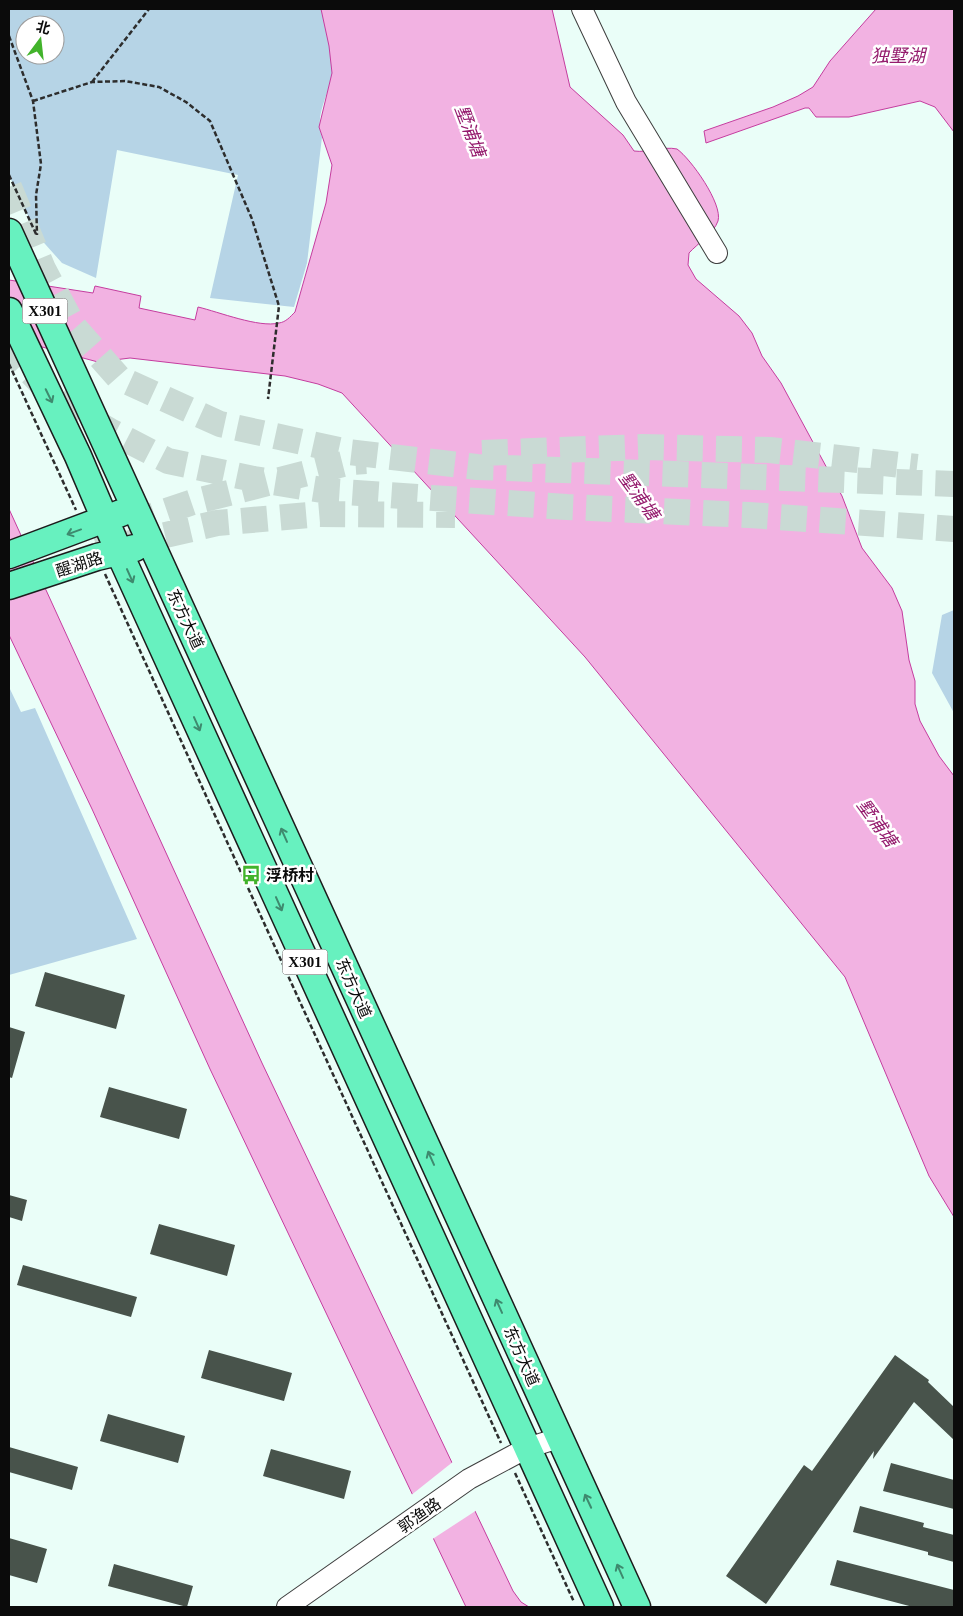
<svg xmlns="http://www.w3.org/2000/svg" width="963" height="1616" font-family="'Times New Roman','Noto Sans SC',serif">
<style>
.green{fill:#b6d4e6;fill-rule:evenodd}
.water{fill:#f2b2e2;stroke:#c53d9f}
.pier{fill:#eafef8}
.building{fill:#48534b}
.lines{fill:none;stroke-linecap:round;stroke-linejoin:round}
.major-tunnel{stroke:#c9dad4;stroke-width:26;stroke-dasharray:26 13;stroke-linecap:butt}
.minor-casing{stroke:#3e3e3e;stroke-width:22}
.major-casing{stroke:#1c1c1c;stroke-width:29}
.path{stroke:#2d2d2d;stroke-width:2.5;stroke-dasharray:5 2.5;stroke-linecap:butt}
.minor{stroke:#fff;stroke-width:20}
.major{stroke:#67f1bf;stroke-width:26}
.oneway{stroke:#3e8a6e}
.labels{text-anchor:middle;stroke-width:5;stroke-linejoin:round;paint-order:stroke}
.shield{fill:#fff;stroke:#545454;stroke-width:1}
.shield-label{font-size:15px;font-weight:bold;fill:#0b0b0b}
.street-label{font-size:16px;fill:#0b0b0b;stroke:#fff}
.poi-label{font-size:16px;font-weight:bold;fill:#0b0b0b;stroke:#fff;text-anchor:start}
.water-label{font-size:18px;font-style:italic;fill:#951c6e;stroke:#fff}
</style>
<rect width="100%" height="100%" fill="#eafef8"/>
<path class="green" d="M9 9H321C326 29 334 53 332 74 329 96 314 114 322 137L307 263 294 307 210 298 238 175 117 150 96 278 62 263 37 235 9 175ZM25 25H55V55H25Z
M954 610V713L932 673 942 615Z
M9 687 21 712 35 708 137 939 9 975Z"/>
<path class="water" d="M321 9H552L570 87 623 135 634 151C648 153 663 146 677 149 691 159 723 204 718 221 714 233 697 244 689 253L688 265 696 279 739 316 752 333 762 356 781 383 842 496 862 548 892 588 902 611 909 660 915 681V704L920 721 939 756 954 776V1217L929 1176 845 977 585 657 342 393 318 384 285 376 130 358 98 362 31 344 9 332V280L93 293 95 286 141 296 139 308 195 320 198 307C219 312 259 328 279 323 286 322 290 317 295 312L326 203 332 165 319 127 332 73 329 46Z
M876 9H954V132L935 107 920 101 849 117H816L809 108H805L706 143 704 131 773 107 798 96 813 87 830 61Z
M9 509 262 1063 513 1591 521 1602 529 1607H466L210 1069 92 809 9 635Z"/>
<path class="pier" d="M454 1461 477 1510 431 1540 410 1496Z"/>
<path class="building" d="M45 972 125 995 116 1029 35 1006Z
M9 1027 25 1032 12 1078 9 1077Z
M109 1087 187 1109 179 1139 100 1117Z
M9 1195 27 1200 22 1221 9 1217Z
M159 1224 235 1245 227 1276 150 1254Z
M23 1265 137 1297 131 1317 17 1285Z
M209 1350 292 1373 284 1401 201 1378Z
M895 1355 929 1380 928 1382 954 1407V1440L914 1402 873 1459 874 1451 766 1604 726 1576 804 1465 812 1471Z
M108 1414 185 1436 178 1463 100 1441Z
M9 1447 78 1467 72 1490 9 1472Z
M271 1449 351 1471 344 1499 263 1476Z
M891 1463 954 1480V1509L883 1491Z
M860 1506 924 1523 923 1527 954 1535V1562L928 1555V1552L853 1532Z
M9 1538 47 1549 37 1583 9 1575Z
M837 1560 954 1590V1607H913L830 1585Z
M114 1564 193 1586 187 1607 108 1586Z"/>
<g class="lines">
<path class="major-tunnel" d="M9 187 43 269 74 327 119 378 220 424 348 452 477 467 954 484
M9 342 17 358 57 400 110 431 168 461 254 479 328 491 567 507 749 515 954 529
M482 453 642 447 770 450 917 467
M93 536 193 502 351 462 366 461
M127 544 217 523 320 514 455 515"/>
<defs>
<path id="minor" d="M582 9 626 102 717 253
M287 1607 469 1479 527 1448 559 1438"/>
<path id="major" d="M9 232 637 1607
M9 311 78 456 119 552 600 1607
M9 555 121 513
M9 586 97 557 135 548"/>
</defs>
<use href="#minor" class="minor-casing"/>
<use href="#major" class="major-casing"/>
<path class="path" d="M9 36 33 101 41 164 36 195 37 235
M92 82 149 9
M33 101 92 82 125 81 159 87 186 102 210 121 252 219 279 306 268 399
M9 175 36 234
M9 364 76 510
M105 574 501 1443
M515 1473 574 1602"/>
<use href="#minor" class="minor"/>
<use href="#major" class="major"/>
</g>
<defs><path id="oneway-shaft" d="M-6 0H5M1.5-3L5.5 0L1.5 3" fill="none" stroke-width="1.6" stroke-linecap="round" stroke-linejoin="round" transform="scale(1.25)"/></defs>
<g class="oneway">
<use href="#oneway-shaft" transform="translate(49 396) rotate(64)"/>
<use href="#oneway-shaft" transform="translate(74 532) rotate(160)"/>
<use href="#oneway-shaft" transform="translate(130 576) rotate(66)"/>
<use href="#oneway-shaft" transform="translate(197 724) rotate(66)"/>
<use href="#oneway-shaft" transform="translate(284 835) rotate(-114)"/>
<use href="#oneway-shaft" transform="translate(279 904) rotate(66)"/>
<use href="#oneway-shaft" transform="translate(431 1158) rotate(-114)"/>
<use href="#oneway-shaft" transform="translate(499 1306) rotate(-114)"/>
<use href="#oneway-shaft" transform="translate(588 1501) rotate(-115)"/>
<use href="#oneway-shaft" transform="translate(620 1571) rotate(-114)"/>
</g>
<defs>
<symbol id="bus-bare" viewBox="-9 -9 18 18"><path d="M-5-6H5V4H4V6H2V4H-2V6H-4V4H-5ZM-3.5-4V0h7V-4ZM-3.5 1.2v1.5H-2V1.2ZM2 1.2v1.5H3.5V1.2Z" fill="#42b32b" stroke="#fff" stroke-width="2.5" paint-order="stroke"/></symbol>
</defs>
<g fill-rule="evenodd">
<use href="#bus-bare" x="237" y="861" width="28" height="28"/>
</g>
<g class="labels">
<g class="shield">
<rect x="22.5" y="298.5" width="45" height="25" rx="4"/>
<rect x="282.5" y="949.5" width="45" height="25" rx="4"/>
</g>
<g class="shield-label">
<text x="45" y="316">X301</text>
<text x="305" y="967">X301</text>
</g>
<g class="street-label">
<text transform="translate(79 564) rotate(-18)" y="6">醒湖路</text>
<text transform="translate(186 619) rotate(65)" y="6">东方大道</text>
<text transform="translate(354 988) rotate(66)" y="6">东方大道</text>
<text transform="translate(522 1356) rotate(66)" y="6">东方大道</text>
<text transform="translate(419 1515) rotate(-35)" y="6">郭渔路</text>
</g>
<g class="poi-label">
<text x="266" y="881">浮桥村</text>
</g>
<g class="water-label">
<text x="898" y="62">独墅湖</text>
<text transform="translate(470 131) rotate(69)" y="6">墅浦塘</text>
<text transform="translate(639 496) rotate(54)" y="6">墅浦塘</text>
<text transform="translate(877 823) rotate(54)" y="6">墅浦塘</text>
</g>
</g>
<rect width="963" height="1616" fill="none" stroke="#0b0b0b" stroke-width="20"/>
<g transform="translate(40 40) rotate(15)"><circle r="24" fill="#ffffff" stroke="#9d9d9d"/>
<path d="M0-4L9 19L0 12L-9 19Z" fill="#42b32b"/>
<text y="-8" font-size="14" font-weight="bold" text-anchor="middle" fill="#0b0b0b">北</text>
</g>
</svg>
